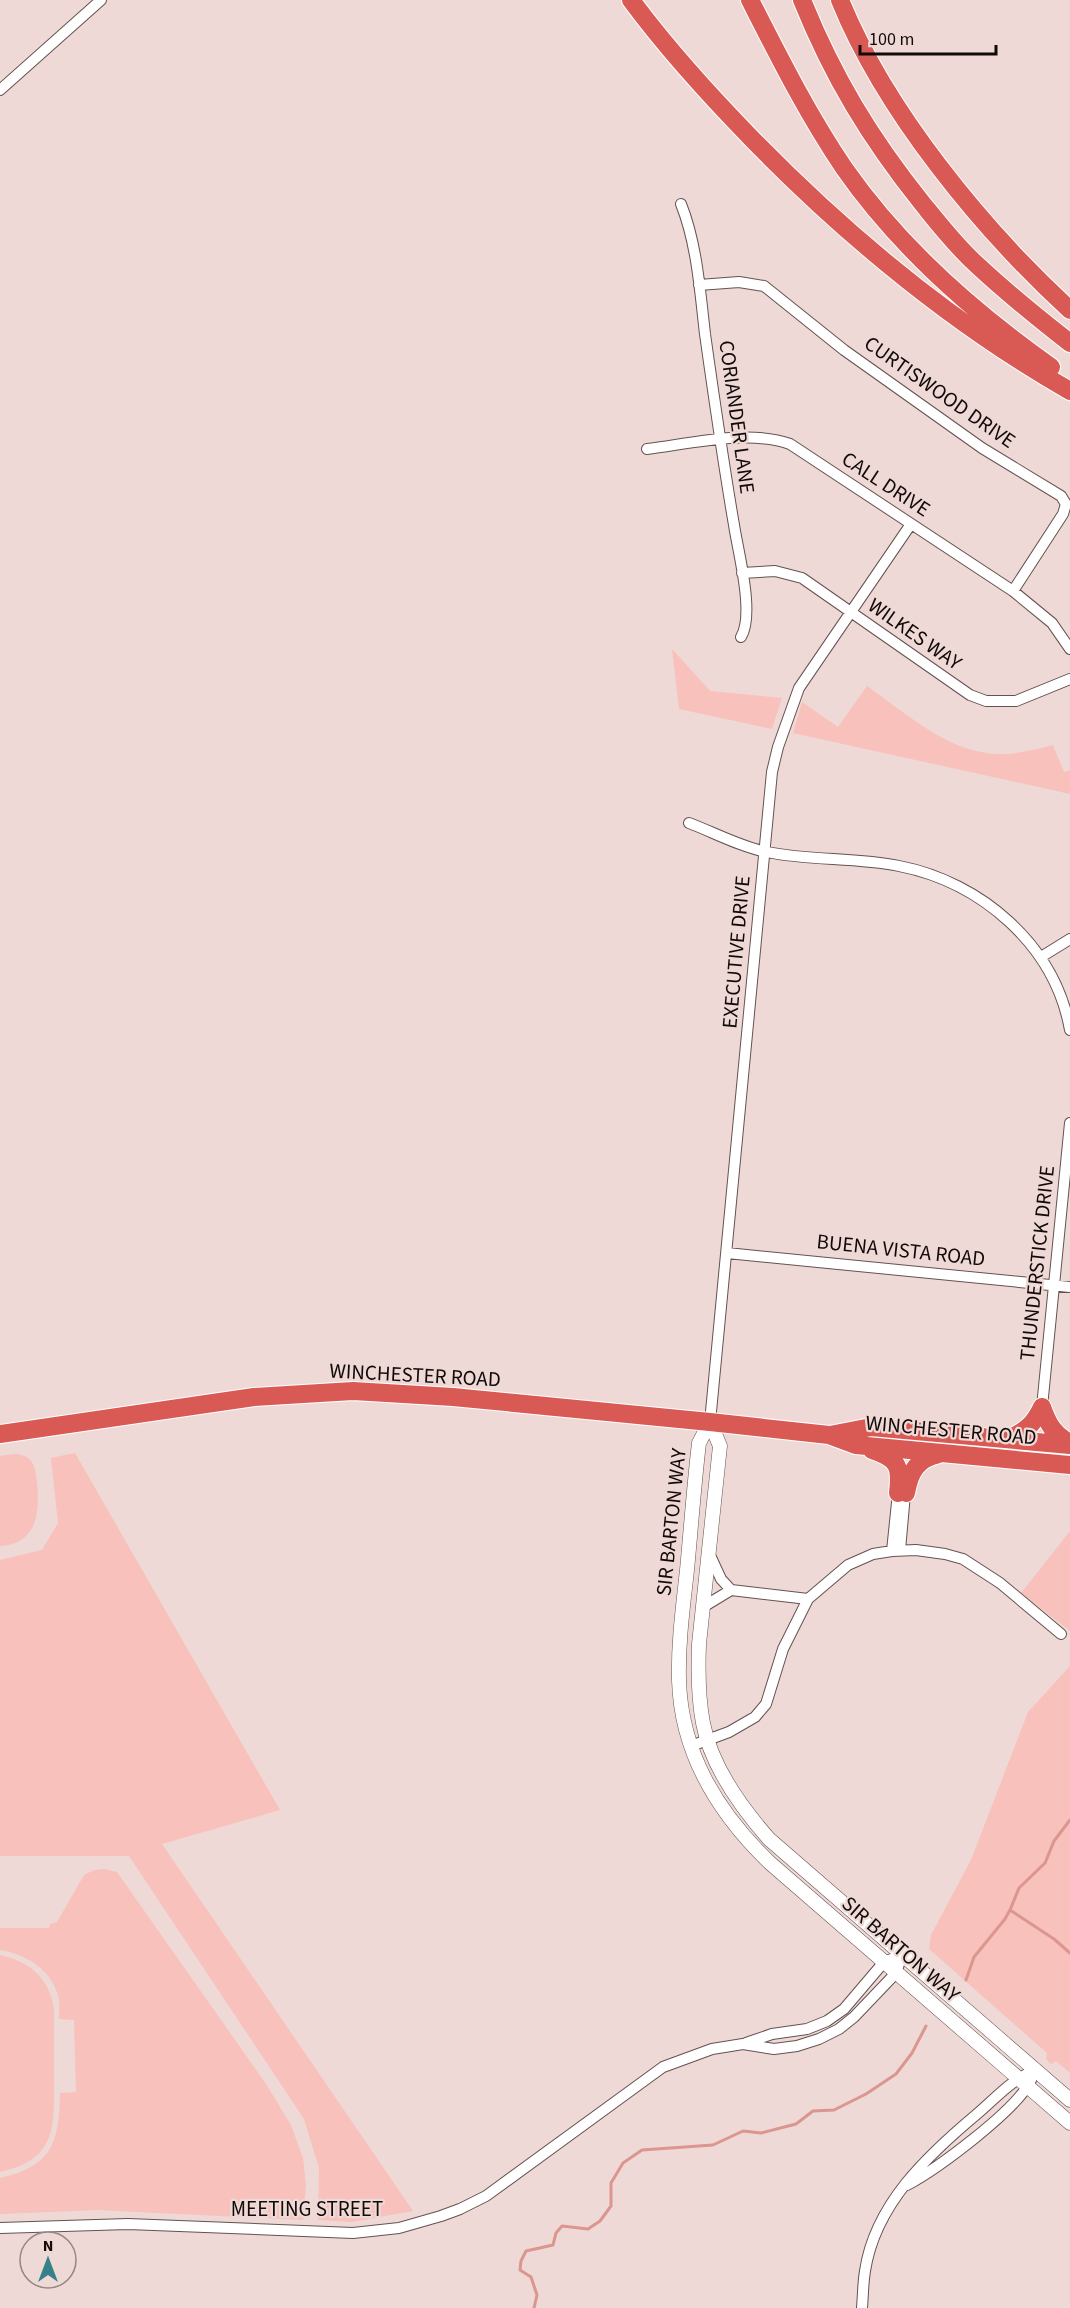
<svg xmlns="http://www.w3.org/2000/svg" width="1070" height="2308" font-family="'Source Sans 3',sans-serif">
<style>
.green{fill:#f8c1bb}
.lines{fill:none;stroke-linecap:round;stroke-linejoin:round}
.stream{stroke:#da968f;stroke-width:3}
.street-casing{stroke:#645250;stroke-width:12}
.secondary-casing{stroke:#645250;stroke-width:15}
.highway-casing{stroke:#fff;stroke-width:20}
.street{stroke:#fff;stroke-width:10}
.secondary{stroke:#fff;stroke-width:14}
.highway{stroke:#d95a55;stroke-width:18}
.labels{text-anchor:middle;stroke-width:4.5;stroke-linejoin:round;paint-order:stroke}
.street-label{font-size:21px;fill:#110a09;stroke:#efd9d6}
</style>
<rect width="100%" height="100%" fill="#efd9d6"/>
<path class="green" d="M672 649 710 691 782 698 772 729 679 709Z
M867 686C909 715 952 757 1007 754 1022 753 1038 749 1053 745L1064 772 1070 770V794L793 733 802 702 838 727Z
M75 1453 280 1810 162 1844 413 2211 352 2222 318 2220 319 2168 304 2119 129 1856H0V1560L42 1550 58 1523 51 1458Z
M15 1454C20 1454 28 1456 31 1461 36 1467 36 1476 37 1483 40 1513 37 1544 0 1546V1456Z
M1070 1531V1631L1021 1593Z
M1070 1666V2073L1056 2061 1051 2064 1046 2059 1047 2053 929 1949 931 1935 971 1860 1028 1712Z
M105 1869 117 1872 266 2084 291 2125 303 2158 306 2185 303 2220 97 2210 0 2214V2178C53 2166 59 2142 60 2093L76 2092 74 2020 59 2019C59 2012 60 2002 58 1995 50 1969 26 1954 0 1950V1928H49L50 1924 57 1922 84 1875 94 1870Z
M0 1955C30 1962 49 1977 54 2009 54 2032 54 2055 54 2079 54 2128 57 2159 0 2172Z"/>
<g class="lines">
<path class="stream" d="M1070 1820 1054 1841 1045 1863 1019 1888 1010 1910 1054 1939 1070 1953
M966 1980 974 1957 1005 1919 1010 1910
M534 2308 537 2295 531 2277 520 2270 521 2261 526 2251 553 2245 556 2233 562 2226 588 2229 600 2221 611 2206V2183L623 2163 642 2150 713 2145 743 2131 761 2133 796 2124 813 2111 834 2110 866 2094 896 2074 912 2053 926 2026"/>
<defs>
<path id="street" d="M0 90 101 0
M681 204C697 244 700 291 705 334 714 398 723 461 734 525 738 552 755 614 741 637
M699 285 739 282 764 286 844 350 982 448 1061 496 1066 504 1063 514 1013 591
M647 449C689 444 749 429 790 444L1013 591 1052 623 1070 649
M742 573 775 571 802 578 970 695 986 701H1016L1070 679
M689 823C713 832 743 848 767 852 810 861 856 857 899 866 981 882 1055 945 1070 1030
M1041 957 1070 939
M727 1253 1070 1287
M1042 1407 1070 1123
M710 1422 772 772 778 747 799 688 911 524
M900 1550 905 1494
M892 1551 898 1493
M709 1553 721 1579 731 1590
M703 1607 731 1590 808 1599
M691 1746 729 1732 755 1717 766 1704 783 1649 808 1599 848 1565 873 1554 892 1551 916 1550 945 1554 963 1559 1000 1583 1061 1634
M746 2043 772 2034 807 2029 827 2021 844 2009 884 1962 902 1955
M907 2185C937 2169 1017 2110 1031 2080
M0 2228 128 2224 353 2233 399 2228 441 2216 460 2209 486 2196 663 2067 712 2049 743 2044 774 2049 797 2046 819 2039 839 2029 854 2017 896 1973 902 1955
M862 2308C863 2296 863 2283 865 2271 875 2204 928 2155 977 2114 997 2097 1011 2080 1035 2070"/>
<path id="secondary" d="M710 1422 699 1443C694 1485 691 1528 687 1570 683 1607 678 1643 679 1680 681 1754 718 1813 770 1863L1070 2123
M710 1422 720 1446 699 1644C698 1670 698 1697 703 1723 711 1766 740 1806 769 1839L1070 2100"/>
<path id="highway" d="M631 0C668 50 710 96 754 141 848 237 953 324 1070 391
M750 0C779 57 808 115 844 168 899 247 973 312 1051 367
M802 0C833 77 870 138 922 203 939 224 956 246 976 264 1006 292 1038 318 1070 343
M840 0C885 111 982 229 1070 310
M1042 1407C1048 1424 1054 1435 1070 1443
M0 1434 254 1397 353 1391 453 1397 710 1422 829 1435 856 1445 1070 1465
M830 1435 871 1427 1070 1445
M1008 1439C1026 1431 1034 1424 1042 1407
M872 1450C899 1459 901 1467 898 1493
M906 1493C910 1471 917 1459 939 1454"/>
</defs>
<use href="#street" class="street-casing"/>
<use href="#secondary" class="secondary-casing"/>
<use href="#highway" class="highway-casing"/>
<use href="#street" class="street"/>
<use href="#secondary" class="secondary"/>
<use href="#highway" class="highway"/>
</g>
<g class="labels">
<g class="street-label">
<text transform="translate(940 392) rotate(35)" y="7">CURTISWOOD DRIVE</text>
<text transform="translate(737 417) rotate(82)" y="7">CORIANDER LANE</text>
<text transform="translate(886 484) rotate(33)" y="7">CALL DRIVE</text>
<text transform="translate(915 634) rotate(35)" y="7">WILKES WAY</text>
<text transform="translate(736 952) rotate(-85)" y="7">EXECUTIVE DRIVE</text>
<text transform="translate(901 1250) rotate(6)" y="7">BUENA VISTA ROAD</text>
<text transform="translate(1037 1263) rotate(-84)" y="7">THUNDERSTICK DRIVE</text>
<text transform="translate(415 1375) rotate(3)" y="7">WINCHESTER ROAD</text>
<text transform="translate(951 1430) rotate(5)" y="7">WINCHESTER ROAD</text>
<text transform="translate(671 1522) rotate(-84)" y="7">SIR BARTON WAY</text>
<text transform="translate(901 1949) rotate(41)" y="7">SIR BARTON WAY</text>
<text x="307" y="2216">MEETING STREET</text>
</g>
</g>
<g transform="translate(48 2260)"><circle r="28" fill="#efd9d6" stroke="#968684" stroke-width="1.5"/>
<path d="M0-4.5L10 22L0 15L-10 22Z" fill="#398189"/>
<text y="-9" font-size="16" font-weight="bold" text-anchor="middle" fill="#110a09">N</text>
</g>
<path d="M860 45v9h136v-9" fill="none" stroke="#110a09" stroke-width="3"/>
<text x="869" y="45" font-size="18" fill="#110a09" stroke="#efd9d6" stroke-width="4.5" paint-order="stroke">100 m</text>
</svg>
